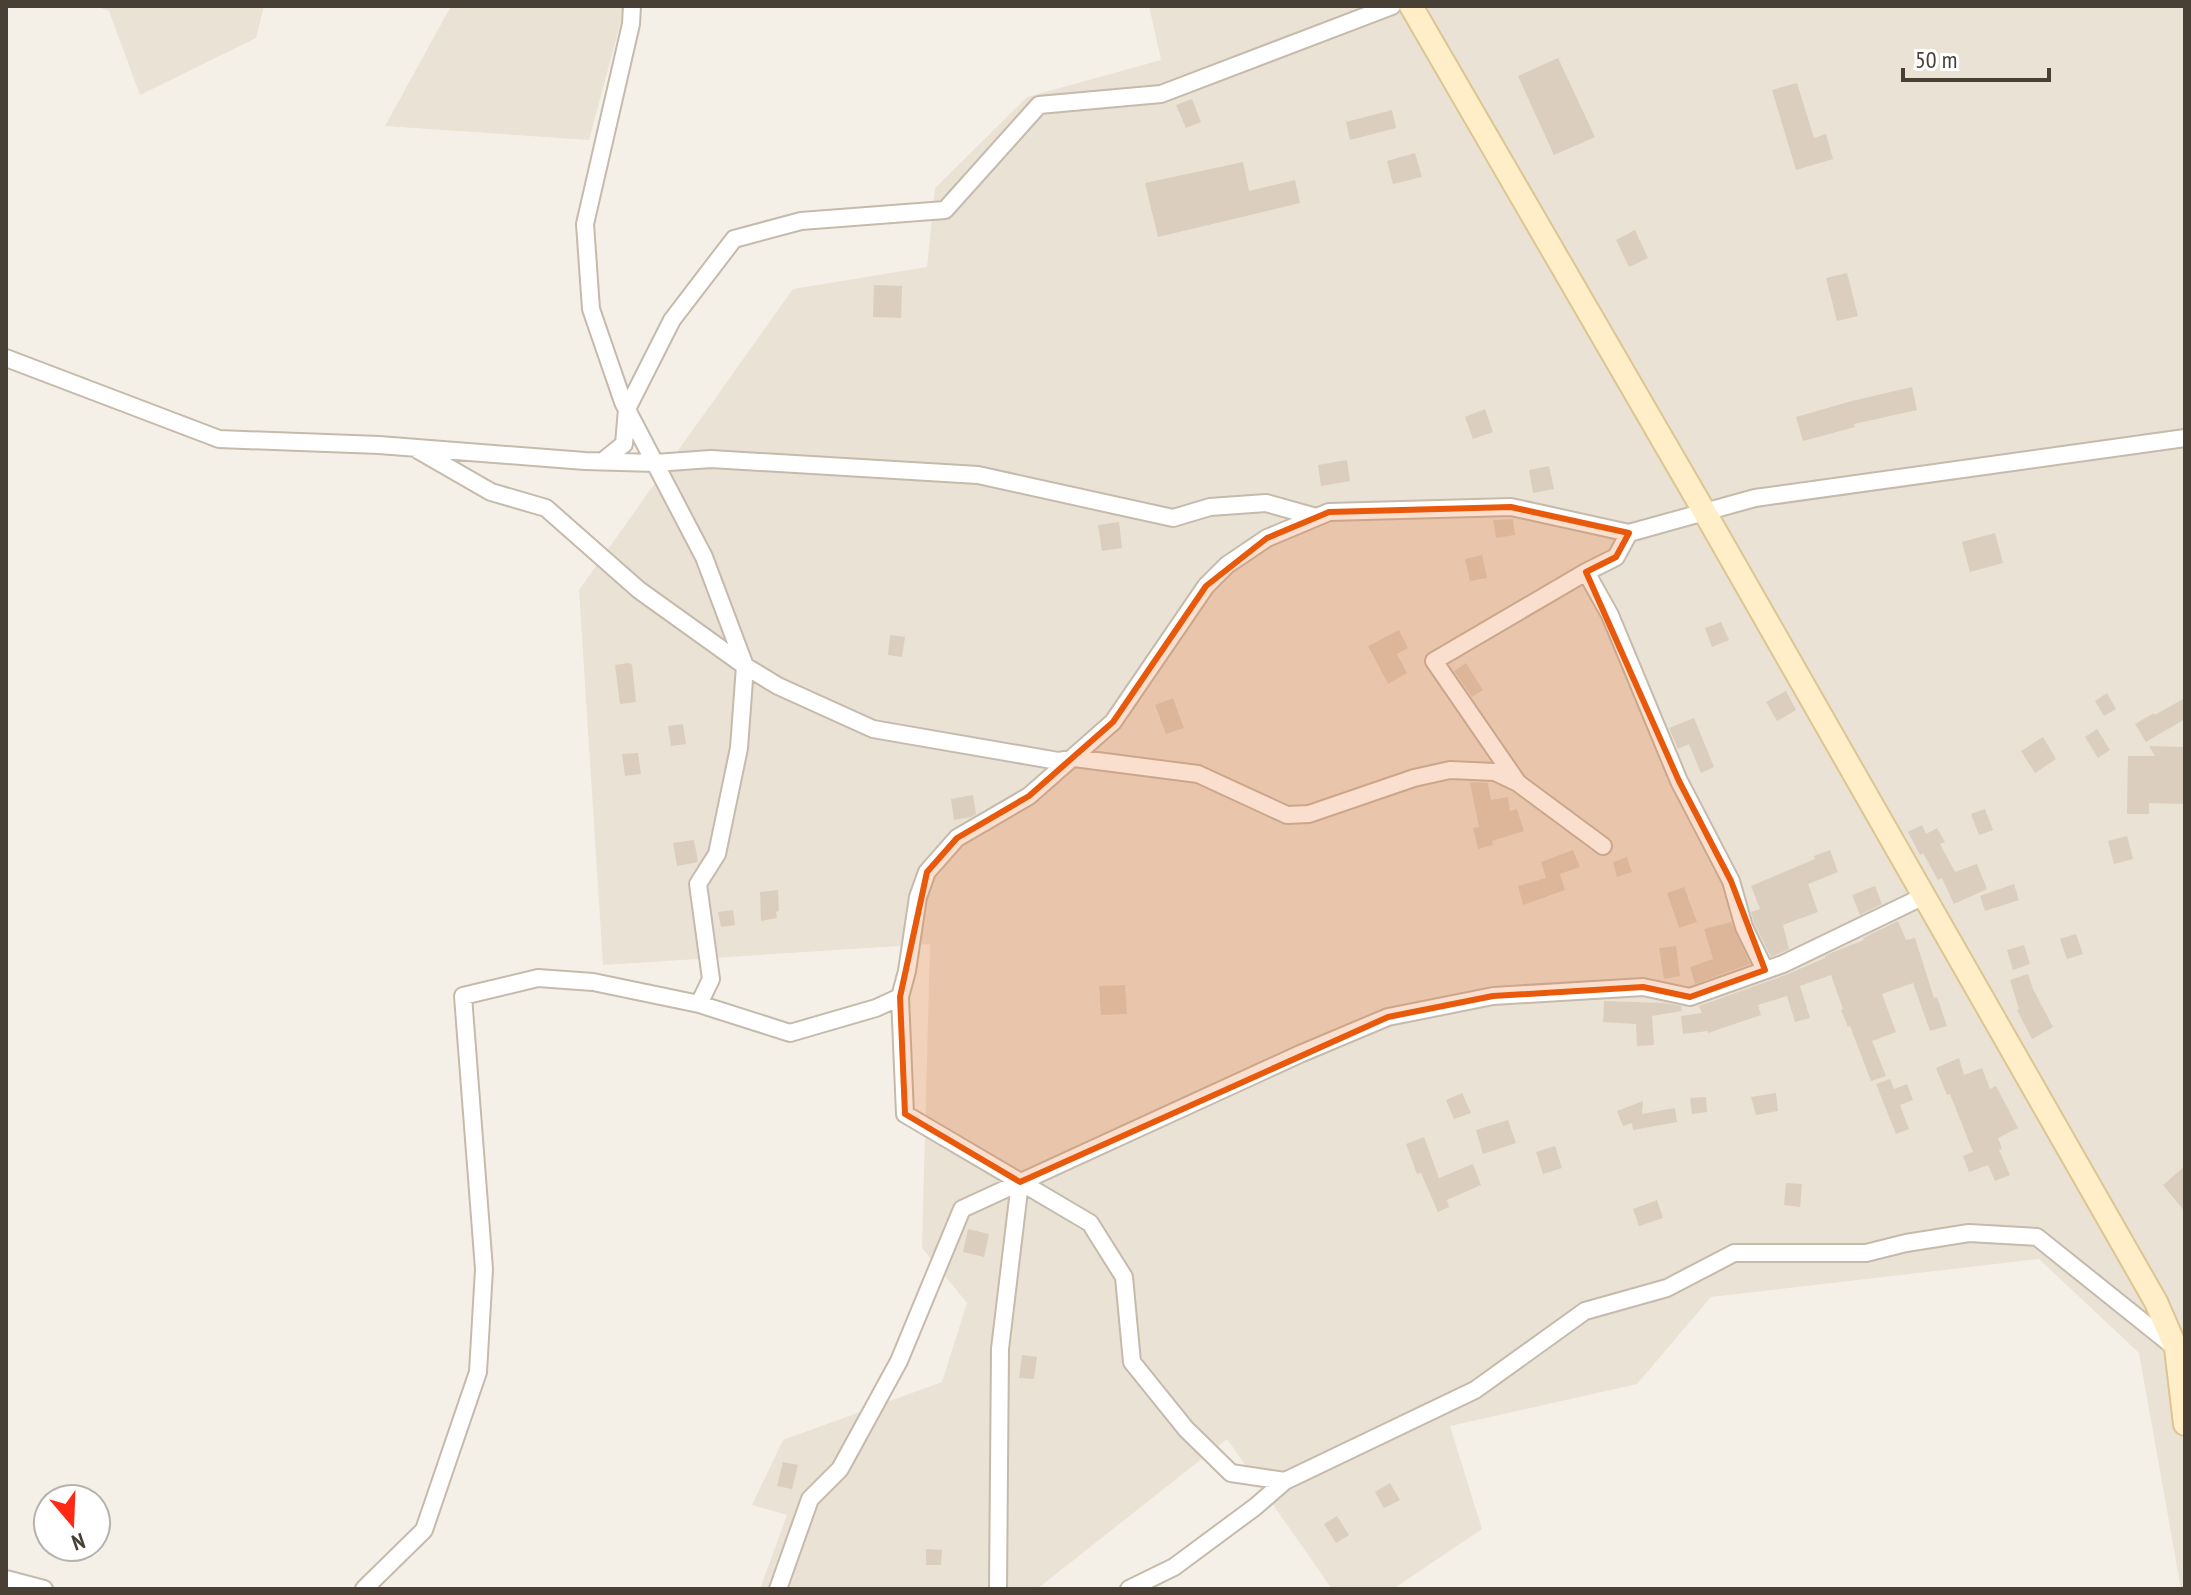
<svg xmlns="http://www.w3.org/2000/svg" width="2191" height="1595" font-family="'PT Sans Narrow',sans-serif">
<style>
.residential{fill:#eae2d4}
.building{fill:#dbcebe}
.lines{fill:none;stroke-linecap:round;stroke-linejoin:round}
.street-casing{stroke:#c5baab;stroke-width:20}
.secondary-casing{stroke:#ddc593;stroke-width:26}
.street{stroke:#fff;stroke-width:16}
.secondary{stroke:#ffeec7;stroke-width:22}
.marked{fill:#e8590c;fill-opacity:0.2;stroke:#e8590c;stroke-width:6;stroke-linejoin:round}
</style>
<rect width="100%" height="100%" fill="#f5f0e7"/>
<path class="residential" d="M95 6H264L256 38 140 95 109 11Z
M451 6H625L589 140 385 126Z
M1149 6H2185V1589H2181L2139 1353 2039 1259 1711 1297 1637 1384 1450 1426 1482 1529 1393 1589H1332L1227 1439 1037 1589H760L787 1515 752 1505 783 1440 942 1382 967 1303 922 1248 930 944 603 965 579 590 793 289 927 267 935 188 1027 97 1161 60Z"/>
<path class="building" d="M1558 58 1595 137 1554 155 1518 76Z
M1797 83 1814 138 1826 134 1833 159 1796 170 1772 90Z
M1192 99 1201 122 1186 128 1176 105Z
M1392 110 1396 128 1350 140 1346 122Z
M1415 153 1422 177 1393 184 1387 161Z
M1243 162 1249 191 1295 180 1300 203 1158 237 1145 183Z
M1635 230 1648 258 1629 267 1616 240Z
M1847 273 1858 316 1837 321 1826 278Z
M874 285 902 286 901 318 873 317Z
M1912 387 1917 410 1854 424 1855 427 1803 441 1796 417 1852 401Z
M1485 409 1493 432 1473 439 1465 417Z
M1347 460 1350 481 1321 486 1318 465Z
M1549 466 1554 489 1533 493 1529 470Z
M1513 519 1515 535 1496 538 1493 520Z
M1119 522 1122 548 1102 551 1098 525Z
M1995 533 2003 563 1970 572 1962 542Z
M1482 555 1487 578 1470 581 1465 559Z
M1721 622 1729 640 1712 647 1705 628Z
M1399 630 1408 648 1397 654 1407 673 1388 684 1368 646Z
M890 635 905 637 902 657 888 655Z
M629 663 632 665 636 702 620 704 615 665Z
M1466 663 1483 690 1472 697 1454 671Z
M1786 691 1796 710 1777 721 1766 702Z
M2107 693 2116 709 2104 716 2095 701Z
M1173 698 1184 728 1166 734 1155 705Z
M2185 698V719L2146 742 2135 724 2154 713 2155 715Z
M1694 718 1714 767 1701 773 1689 744 1678 749 1669 728Z
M683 724 686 744 671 746 668 726Z
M2097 729 2110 750 2098 758 2085 737Z
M2043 737 2056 759 2035 773 2021 751Z
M2149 746 2185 747V804L2149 803V814H2127L2128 756H2155Z
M638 753 641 774 625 776 622 754Z
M1475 782 1488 783 1491 800 1508 797 1510 811 1517 809 1524 831 1492 841 1493 845 1478 849 1473 828 1479 827 1470 783Z
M973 795 976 814 971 817 954 820 951 799Z
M1985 809 1993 830 1979 835 1971 814Z
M1922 825 1926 834 1937 828 1945 842 1940 844 1955 872 1977 864 1987 889 1954 904 1942 878 1938 880 1923 853 1920 855 1908 832Z
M2127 836 2133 859 2114 864 2108 841Z
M694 840 698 862 677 866 673 843Z
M1573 850 1580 867 1560 874 1565 890 1523 905 1518 886 1546 878 1541 862Z
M1830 850 1838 872 1808 884 1818 912 1783 925 1789 949 1771 957 1754 923 1751 912 1760 909 1751 886 1815 859 1814 856Z
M1627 857 1632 872 1617 877 1613 862Z
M2014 884 2019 900 1985 911 1980 896Z
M1875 886 1882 904 1860 915 1852 895Z
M1684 887 1697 922 1679 928 1667 893Z
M778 890 779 911 776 912 777 918 761 921 760 892Z
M733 910 735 925 721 927 718 912Z
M1898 921 1906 940 1915 938 1934 998 1937 997 1947 1026 1930 1031 1913 983 1882 994 1896 1032 1872 1041 1886 1076 1871 1081 1850 1026 1848 1027 1841 1010 1843 1009 1831 975 1800 986 1810 1018 1795 1022 1787 996 1758 1005 1761 1015 1708 1033V1031L1683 1034 1681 1016 1702 1013 1699 1006 1788 974 1825 958V956L1831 953 1864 940 1863 938Z
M1731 922 1750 964 1695 984 1690 967 1713 959 1704 929Z
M2076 934 2083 954 2067 959 2060 939Z
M2024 945 2030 964 2013 970 2007 950Z
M1676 946 1680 976 1664 979 1659 948Z
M2028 974 2033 989 2053 1027 2032 1039 2017 1010 2019 1009 2010 980Z
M1125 985 1127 1014 1101 1015 1099 986Z
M1604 1001 1664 1003 1681 1006 1682 1011 1652 1016 1654 1045 1637 1046 1636 1024 1603 1022Z
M1959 1058 1964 1075 1982 1068 1990 1089 1996 1086 2018 1128 1998 1138 2002 1149 1999 1150 2010 1175 1995 1181 1988 1165 1969 1172 1963 1156 1973 1152 1950 1094 1947 1095 1936 1068Z
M1890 1079 1894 1089 1907 1084 1913 1100 1900 1105 1909 1129 1896 1134 1876 1084Z
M1462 1093 1471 1113 1454 1119 1446 1100Z
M1776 1093 1778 1111 1756 1115 1751 1097Z
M1706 1097 1707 1112 1692 1114 1690 1098Z
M1643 1101 1642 1114 1675 1108 1677 1122 1633 1130 1632 1123 1623 1126 1617 1111Z
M1508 1120 1516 1143 1483 1154 1476 1130Z
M1424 1137 1439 1178 1473 1164 1481 1185 1447 1200 1449 1207 1438 1212 1421 1173 1417 1174 1406 1144Z
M1555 1146 1562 1168 1543 1174 1536 1152Z
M2185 1166V1212L2163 1185Z
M1786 1183 1802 1184 1800 1207 1784 1205Z
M1657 1200 1663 1218 1639 1226 1633 1209Z
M968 1229 989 1234 984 1257 963 1252Z
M1022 1355 1037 1357 1034 1379 1019 1378Z
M783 1462 798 1465 792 1489 777 1486Z
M1390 1483 1400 1500 1384 1508 1375 1492Z
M1337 1516 1349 1535 1336 1543 1324 1524Z
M926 1549 942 1550 941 1565H926Z"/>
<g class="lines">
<defs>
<path id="street" d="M632 6 631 24 585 224 591 309 623 402 704 557 745 666 739 748 717 854 698 884 711 979 699 1004
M6 358 219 439 379 445 585 461 655 463 711 459 978 475 1173 518 1210 507 1266 503 1316 517
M418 450 491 492 546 508 639 590 745 666 778 686 873 729 1058 761 1074 758 1198 774 1287 815 1309 814 1414 778 1450 770 1495 772 1518 783
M603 461 624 444 627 409 672 320 734 239 801 221 945 210 1039 105 1161 94 1392 6
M1629 533 1616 557 1586 572 1610 615 1679 781 1731 881 1744 927 1765 970
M1586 572 1434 661 1518 783 1603 846
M900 997 905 1114 1090 1223 1124 1277 1132 1362 1186 1429 1231 1473 1285 1481 1475 1390 1585 1311 1667 1288 1734 1253H1866L1906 1243 1969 1233 2037 1237 2173 1346
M6 1579 44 1589
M364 1589 424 1530 478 1372 484 1269 463 996 538 978 593 982 699 1004 790 1033 876 1008 900 997 907 971 918 897 927 872 957 838 1029 796 1113 722 1206 586 1227 565 1267 538 1329 512 1511 507 1629 533 1755 498 2185 438
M778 1589 810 1499 840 1469 899 1361 962 1209 1300 1054 1388 1017 1493 996 1643 987 1690 997 1783 964 1924 896
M998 1589 1000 1349 1020 1182
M1129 1589 1174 1567 1255 1507 1285 1481"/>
<path id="secondary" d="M1411 6 1704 511 2156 1302 2176 1348 2185 1424"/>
</defs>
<use href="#street" class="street-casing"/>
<use href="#secondary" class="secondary-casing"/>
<use href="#street" class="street"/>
<use href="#secondary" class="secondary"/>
</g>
<path class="marked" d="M1511 507 1629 533 1616 557 1586 572 1679 781 1731 881 1765 970 1690 997 1643 987 1493 996 1388 1017 1020 1182 905 1114 900 997 927 872 957 838 1029 796 1113 722 1206 586 1267 538 1329 512Z"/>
<rect width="2191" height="1595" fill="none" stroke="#494035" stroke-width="16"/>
<g transform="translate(72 1523) rotate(161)"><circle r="38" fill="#ffffff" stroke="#b6b3ae" stroke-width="2"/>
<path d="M0-6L14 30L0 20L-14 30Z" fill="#ff2914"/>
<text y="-12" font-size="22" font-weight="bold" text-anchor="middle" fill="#494035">N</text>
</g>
<path d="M1903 68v12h146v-12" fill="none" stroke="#494035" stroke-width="4"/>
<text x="1915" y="68" font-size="24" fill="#494035" stroke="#ffffff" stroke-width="6" paint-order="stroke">50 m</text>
</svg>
